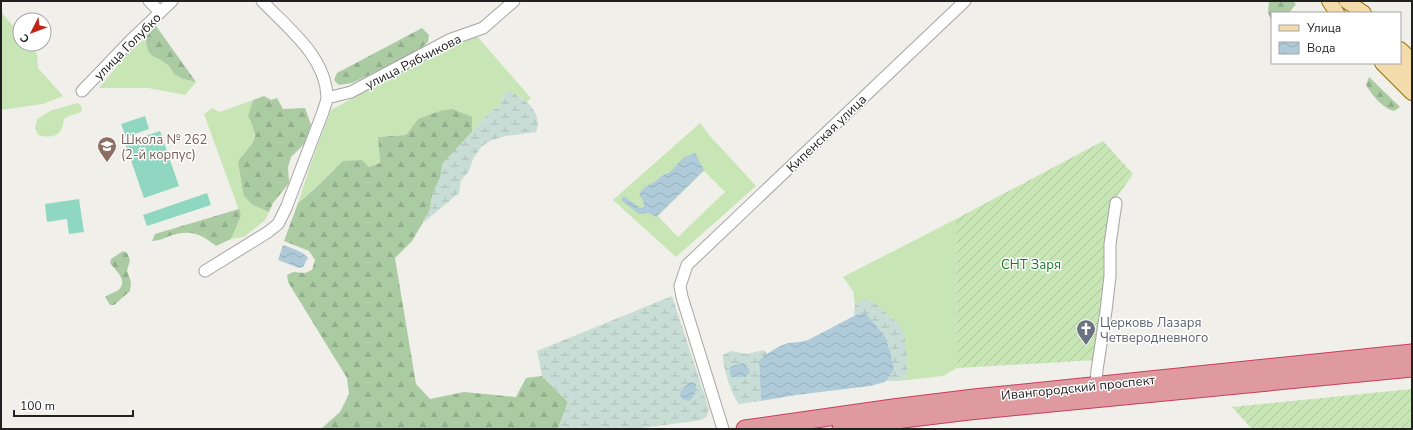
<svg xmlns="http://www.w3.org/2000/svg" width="1413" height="430" font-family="'Nunito Sans',sans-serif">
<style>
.grass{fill:#c8e5b5;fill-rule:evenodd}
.forest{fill:url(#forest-firs)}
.wetland{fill:url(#wetland-marsh)}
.garden{fill:url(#garden-furrows)}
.pitch{fill:#90d7c2}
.water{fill:url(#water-waves)}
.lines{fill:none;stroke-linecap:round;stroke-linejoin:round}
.minor-casing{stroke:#a5a5a5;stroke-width:13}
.major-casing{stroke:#8e7110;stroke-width:16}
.highway-casing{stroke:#c93c5e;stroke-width:19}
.minor{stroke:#fff;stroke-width:11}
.major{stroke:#f3dbac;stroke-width:14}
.highway{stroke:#df9aa0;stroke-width:17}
.labels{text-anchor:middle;stroke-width:3;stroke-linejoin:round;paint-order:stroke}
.street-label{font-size:13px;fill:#212121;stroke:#fff}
.education-label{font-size:13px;fill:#785e54;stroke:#fff;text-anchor:start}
.park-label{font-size:13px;fill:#187729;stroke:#fff}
.worship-label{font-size:13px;fill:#5b616d;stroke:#fff;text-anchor:start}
</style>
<defs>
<pattern id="forest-firs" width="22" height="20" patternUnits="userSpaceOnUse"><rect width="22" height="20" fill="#abcba3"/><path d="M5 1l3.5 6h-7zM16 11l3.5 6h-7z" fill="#93ae8c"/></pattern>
<pattern id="wetland-marsh" width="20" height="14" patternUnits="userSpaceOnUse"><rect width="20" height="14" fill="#c8ddd5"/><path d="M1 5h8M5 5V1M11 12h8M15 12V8" fill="none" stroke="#acbdb7"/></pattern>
<pattern id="garden-furrows" width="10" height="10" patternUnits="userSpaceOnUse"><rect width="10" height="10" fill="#c8e5b5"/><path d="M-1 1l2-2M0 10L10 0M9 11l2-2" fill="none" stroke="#acc49b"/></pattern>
<pattern id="water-waves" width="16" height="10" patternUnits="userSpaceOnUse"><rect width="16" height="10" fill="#afcbd9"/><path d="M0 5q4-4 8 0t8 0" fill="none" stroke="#96aeba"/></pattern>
</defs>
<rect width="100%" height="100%" fill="#f1efe9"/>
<path class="grass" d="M1 12 20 34V44H28L37 54 38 68 63 96 43 104 1 110Z
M475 34 531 98 527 102 518 95H503L500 106 490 112 472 132V117L418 119 406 135 378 137 380 163 369 167 334 169 308 195 298 203 311 163 331 110 451 44Z
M145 38 148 51 152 56 159 59 169 66 174 74 183 79 196 82 185 95 148 88H99L126 55Z
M253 100 248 116 254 129V142L242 155 253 205 269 212 265 220 244 237 231 239 241 216 204 114 212 108 220 112Z
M78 103 82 107 81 112 69 116 64 119C62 136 54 139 38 135L35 128 37 119 52 110Z
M700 123 711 137 756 186 676 257 613 200ZM683 158 649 213 639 214 624 196 639 207 642 208 644 205 643 201 645 187 657 181 661 176 670 172ZM704 171 725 192 678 237 658 216Z
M956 219 957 368 943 376 898 381 907 376 908 364 900 325 875 303 865 299 855 304 853 291 843 277Z"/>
<path class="forest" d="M1269 1H1293L1296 4 1289 13H1272V21L1268 13Z
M156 26 196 82 183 79 174 74 169 66 159 59 152 56 148 51 145 38Z
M422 28 429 35 428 42 415 53 352 83 339 85 334 80 337 73Z
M1369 77 1400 107 1394 111C1382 108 1372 95 1366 85Z
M264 96 271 100 277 98 283 109 305 108 311 125 305 143 291 157 288 167 289 183 273 203 269 212 253 205 244 196 238 162C252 140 262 144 248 116L253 100Z
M452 109 472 117V132L443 164 440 178 432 196 430 210 412 241 395 258 416 384 430 399 464 392 516 397 526 378 542 376 568 402 558 429H321L340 412 349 394 347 378 288 282 287 275 293 272 305 273 312 270 315 260 309 251 284 241 298 203 308 195 343 161 362 160 369 167 380 163 378 137 406 135 418 119 440 111Z
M239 209 241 216 231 239 216 246C203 235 191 229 173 235 166 237 160 241 152 241L155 234Z
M123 251 127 253 130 260 127 271 131 282 130 291 114 305H110L105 297C109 294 113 293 117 291 130 282 116 271 110 263L111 259Z"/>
<path class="wetland" d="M508 91C524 97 544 113 536 132L506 136 492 140 482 146 473 159 469 171 461 181 459 193 423 223 430 210 432 196 440 178 442 164 490 112 500 106 503 95Z
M672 296 709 409 707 416 702 420 634 429H558L568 402 542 376 537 351Z
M865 299 875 303 900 325 904 334 908 364 907 376 898 381H885L894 370 864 312 854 316 855 304Z
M763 350 768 354 759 360 761 401 739 404C732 396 722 365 723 355L731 351 747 354Z"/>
<path class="garden" d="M1103 141 1133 174 1114 201 1097 360 957 368 956 219Z
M1412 389V429H1252L1232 407Z"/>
<path class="pitch" d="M145 116 149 129 126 137 121 124Z
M160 131 179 186 144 198 125 143Z
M207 193 211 205 147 226 143 215Z
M79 199 84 232 69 234 67 219 47 222 45 204Z"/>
<path class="water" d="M695 153 704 170 656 217 649 213 639 214 621 200 624 196 639 207 642 208 644 205 643 201 639 194 645 187 656 181 661 176 670 172 683 158Z
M283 245C291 248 303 251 308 258L303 267 299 268 278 260Z
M864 312 884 335 890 351 894 370 885 382 870 386 796 395 761 401 759 360C767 354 779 345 789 343 796 342 801 342 808 340L854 316Z
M742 363 745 364 750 372 746 377H732L730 373V367Z
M691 382 696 384C696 392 695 396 689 401L682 399 680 394 682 389Z"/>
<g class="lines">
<defs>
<path id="minor" d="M149 1 160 12
M82 91 130 41 172 1
M327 98 351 92 449 40 483 28 514 1
M205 271 268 232 278 224 286 208 323 112C324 107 327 102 327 97 326 57 288 28 262 1
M1096 385 1097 370 1106 311 1110 276V244L1116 203
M723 429 682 297 680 286 687 265 965 1"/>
<path id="major" d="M1329 1 1337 13
M1346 1 1364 13
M1400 49 1412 60
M1382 63 1412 93
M1398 63 1412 77"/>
<path id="highway" d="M745 429 893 408 974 398 1412 353
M841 429 895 420 969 411 1412 368"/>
</defs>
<use href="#minor" class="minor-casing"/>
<use href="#major" class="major-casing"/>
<use href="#highway" class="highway-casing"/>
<use href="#minor" class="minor"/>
<use href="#major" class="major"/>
<use href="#highway" class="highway"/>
</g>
<defs>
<symbol id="school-pin" viewBox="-11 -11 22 30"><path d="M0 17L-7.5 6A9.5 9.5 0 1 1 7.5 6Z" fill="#8d6e63" stroke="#fff"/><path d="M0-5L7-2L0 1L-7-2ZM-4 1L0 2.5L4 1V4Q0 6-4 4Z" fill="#fff"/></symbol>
<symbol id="church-pin" viewBox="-11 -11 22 30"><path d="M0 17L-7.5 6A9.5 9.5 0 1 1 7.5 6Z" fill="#6b7280" stroke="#fff"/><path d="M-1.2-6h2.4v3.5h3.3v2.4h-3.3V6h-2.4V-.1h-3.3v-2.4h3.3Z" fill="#fff"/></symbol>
</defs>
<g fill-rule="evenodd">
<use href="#school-pin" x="96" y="135" width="22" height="30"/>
<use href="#church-pin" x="1075" y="318" width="22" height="30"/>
</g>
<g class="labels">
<g class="street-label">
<text transform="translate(127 46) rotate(-45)" y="5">улица Голубко</text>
<text transform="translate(413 61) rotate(-27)" y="5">улица Рябчикова</text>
<text transform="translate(826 133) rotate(-44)" y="5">Кипенская улица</text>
<text transform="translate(1078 387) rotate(-6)" y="5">Ивангородский проспект</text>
</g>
<g class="education-label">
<text x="121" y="144">Школа № 262<tspan x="121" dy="15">(2-й корпус)</tspan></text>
</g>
<g class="park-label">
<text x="1031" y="269">СНТ Заря</text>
</g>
<g class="worship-label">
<text x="1100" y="327">Церковь Лазаря<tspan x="1100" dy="15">Четверодневного</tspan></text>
</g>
</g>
<rect width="1413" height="430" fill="none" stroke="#212121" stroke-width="4"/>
<rect x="1271" y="12" width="130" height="52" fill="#ffffff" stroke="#a6a6a6"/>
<rect x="1279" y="25" width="20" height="6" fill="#f3dbac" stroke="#a6a6a6"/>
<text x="1307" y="32" font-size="12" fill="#212121">Улица</text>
<rect x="1279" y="42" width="20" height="12" fill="url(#water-waves)" stroke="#a6a6a6"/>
<text x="1307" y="52" font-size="12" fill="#212121">Вода</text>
<g transform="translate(32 32) rotate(228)"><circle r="19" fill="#ffffff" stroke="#a6a6a6"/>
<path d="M0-3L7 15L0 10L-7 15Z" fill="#bd2616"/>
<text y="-6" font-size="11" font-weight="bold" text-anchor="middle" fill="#212121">С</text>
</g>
<path d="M14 410v6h119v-6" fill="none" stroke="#212121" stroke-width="2"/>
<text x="20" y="410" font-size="12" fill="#212121" stroke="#ffffff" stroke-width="3" paint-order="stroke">100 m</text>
</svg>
